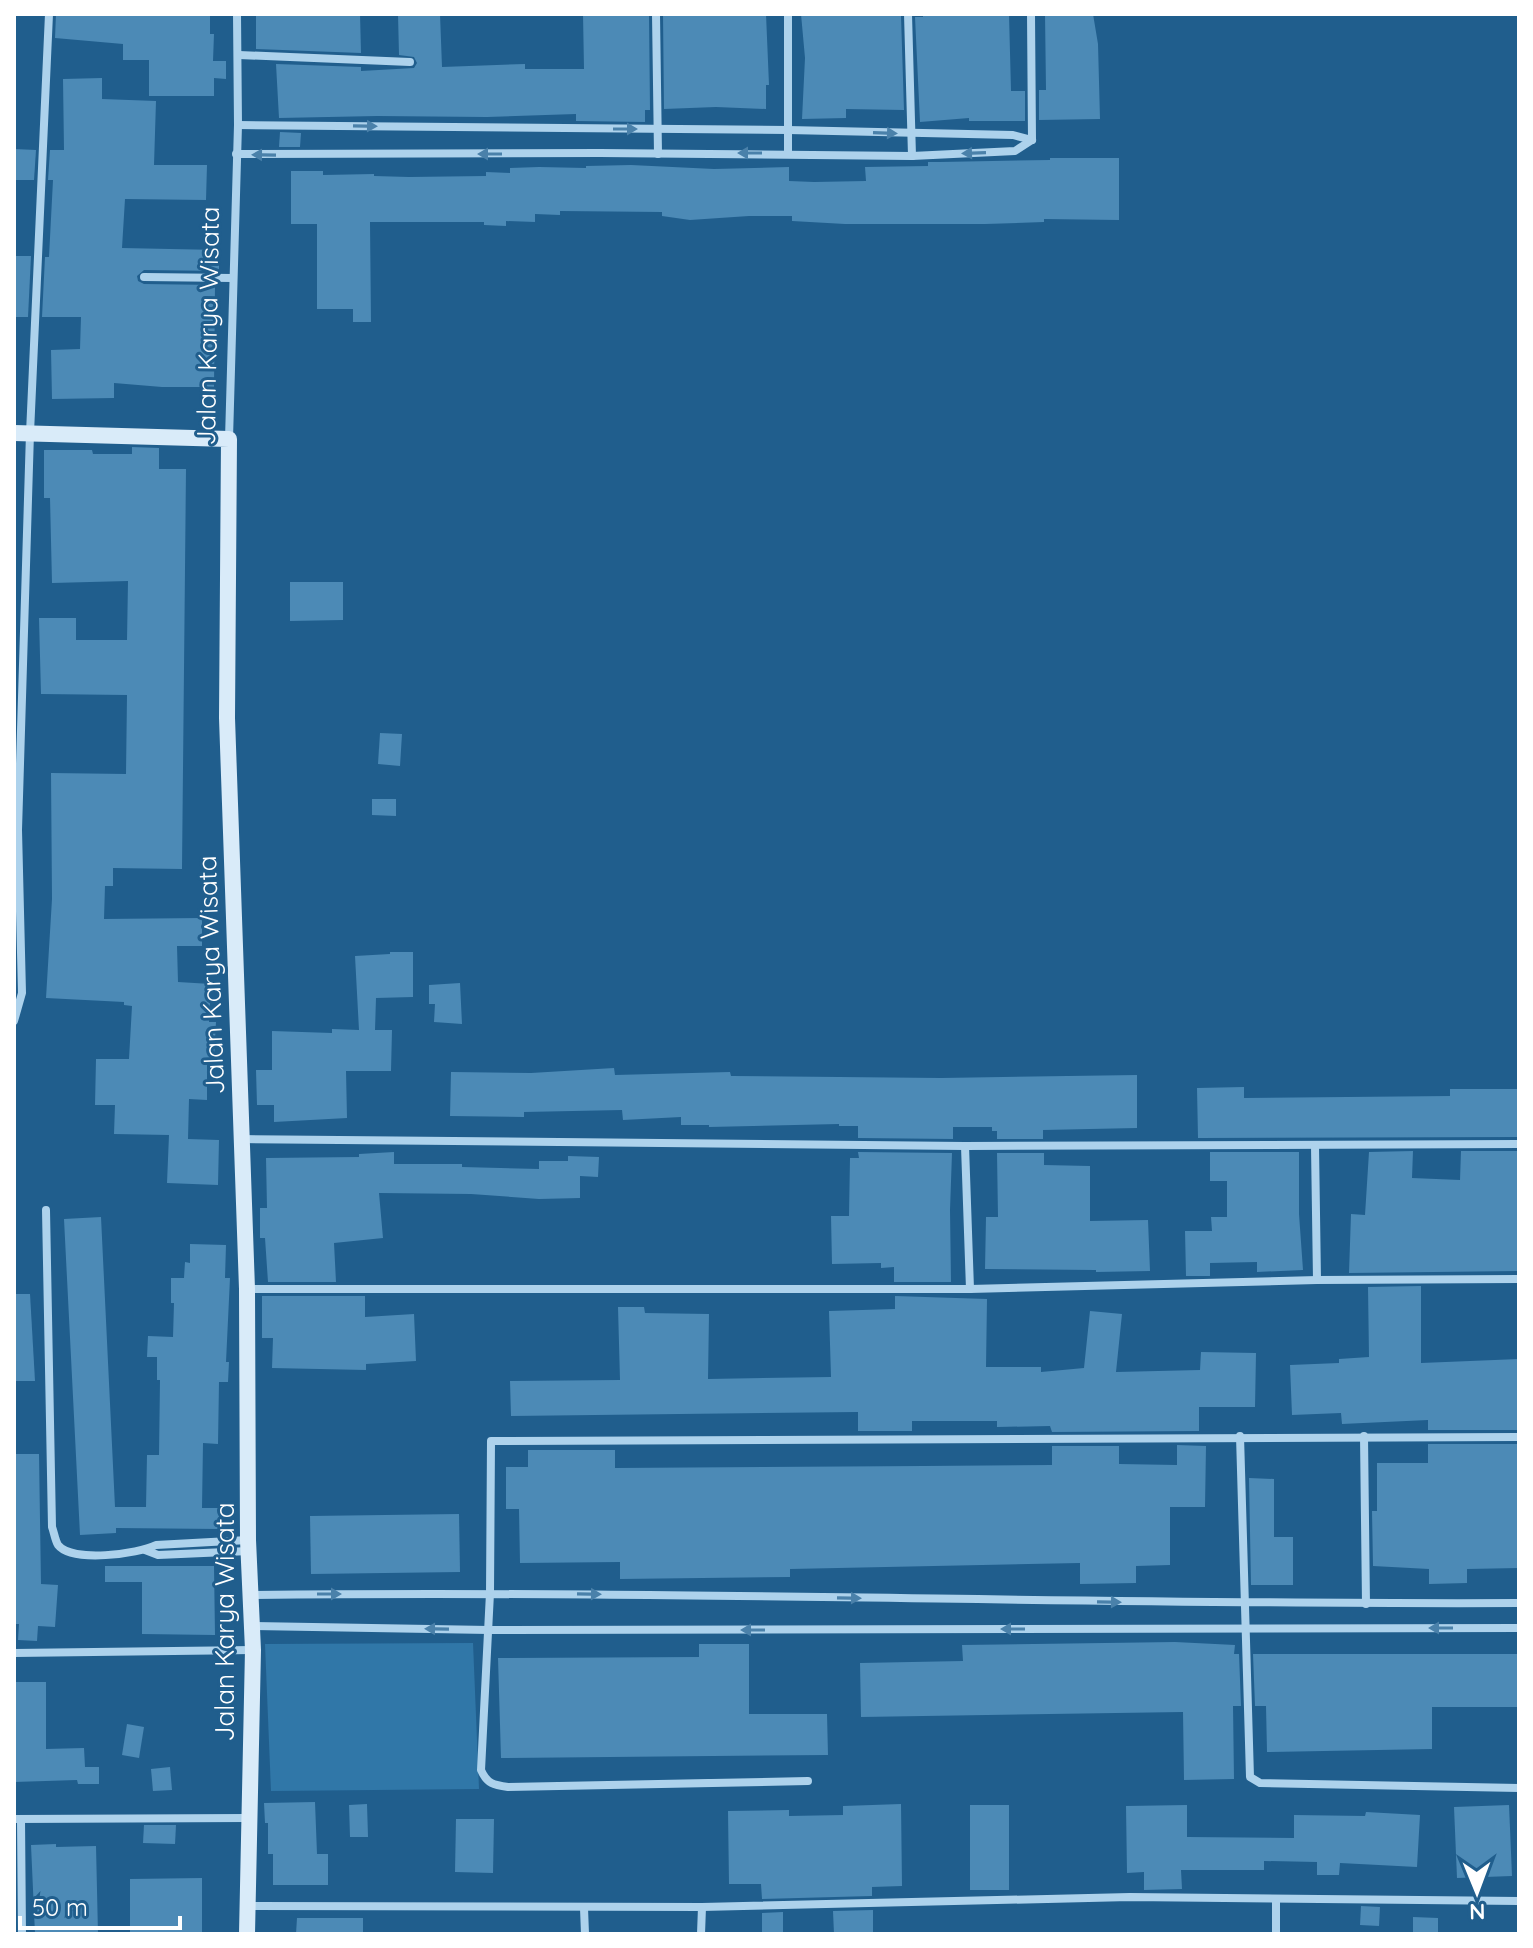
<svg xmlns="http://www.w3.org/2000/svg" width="1533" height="1948" font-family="Quicksand,sans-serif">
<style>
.green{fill:#3077a8}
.building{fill:#4c8ab6}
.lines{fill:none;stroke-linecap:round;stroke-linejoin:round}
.street{stroke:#add2ec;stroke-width:8}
.secondary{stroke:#d9ebf9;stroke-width:16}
.oneway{fill:#4a81aa}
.labels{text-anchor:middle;stroke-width:6;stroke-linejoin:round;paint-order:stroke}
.street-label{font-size:26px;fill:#fff;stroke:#205e8d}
</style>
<rect width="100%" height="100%" fill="#205e8d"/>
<path class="green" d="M473 1643 479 1789 271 1791 265 1644Z"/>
<g class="building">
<path d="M56 14H210V34H214L213 61H226V79L214 78V96H149V60H123V44L55 38Z"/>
<path d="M256 14H360L361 53 256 49Z"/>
<path d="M398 14H440L442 67 525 64V69H584L583 14H649L650 110H645V122L576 121V114L487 117 377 116 279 118 276 64 361 67V71L414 68 417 63 414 57 399 55Z"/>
<path d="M663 14H766L769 85H766V109L716 107 664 109Z"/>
<path d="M801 14 901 16 904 110 846 109V118L802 119 805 58Z"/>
<path d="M923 14H1009L1011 91H1025V121H969V118L920 122 915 17H923Z"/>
<path d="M1045 14H1093L1098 44 1100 119 1039 120V90H1046Z"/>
<path d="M102 78V99L156 101 154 165H207L206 200 125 199 122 248 219 250V271L144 270 137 276 138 281 144 284 215 285 214 387H162L114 383V398L52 399 51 350 80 349 81 317H42L45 257H49L53 180H48L50 150H64L63 79Z"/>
<path d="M280 132 301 133 300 147H279Z"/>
<path d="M14 149 36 150 34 180H14Z"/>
<path d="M1050 158H1119V220L1044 219V222L985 224H845L792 221V216H749L690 220 662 216V212L560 211V215L535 214V222L506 221V226L484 225V222H370L371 322H353V309H317V224H291V171H323V175L374 174V176L409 177 486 176V172L510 173V168L539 167 586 168V166L631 165 714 169 789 167V181L814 182 866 181 865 167 928 166V162H940L1050 160Z"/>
<path d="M14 256H31L28 317H14Z"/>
<path d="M132 447 159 448V469H186L182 869 113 868V886H105L104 919 202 918V946H177L178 982 211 984 209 1022H216L214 1058H207V1100L189 1099 188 1139 219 1140 218 1185 167 1183 169 1135 114 1134 115 1105H95L96 1059H129L132 1006 124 1005V1002L46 998 52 899 51 773 126 774 127 695 41 694 39 618H76V640H127L128 581 52 583 50 498H44V450H92L93 454H132Z"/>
<path d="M290 582H343V620L290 621Z"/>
<path d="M380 733 402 734 400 766 378 764Z"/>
<path d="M372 799H396V816L372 815Z"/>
<path d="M390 952H413V997L376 998 375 1030H392L391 1071H346L347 1118 274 1122V1105H257L256 1070H272V1031L332 1033V1029L359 1030 355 956 390 954Z"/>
<path d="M460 983 462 1024 434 1022 435 1004H429V985Z"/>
<path d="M614 1068 615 1075 730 1072 731 1076 941 1078 1137 1075V1128L1043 1130V1139H997V1131H992V1127H953V1139L858 1138V1126H839V1124L709 1127V1125H681V1117L623 1120 622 1110 524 1112V1117L450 1116 451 1072 531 1073Z"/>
<path d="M1244 1087V1098L1450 1096V1089H1519V1137L1198 1138 1197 1088Z"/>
<path d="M1413 1151 1412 1178 1460 1180 1461 1151H1519V1271L1349 1273 1351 1214 1365 1215 1369 1152Z"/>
<path d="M394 1152V1164H462V1167L539 1169V1161H568V1156L599 1157 598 1177 580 1176V1198L539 1199 471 1194 379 1193 383 1238 334 1243 336 1282H268L265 1238H260V1208H267L266 1158 359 1157V1154Z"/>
<path d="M858 1152 952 1153 950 1210 951 1282H894V1267L881 1268V1263L832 1264 831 1216H849L850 1158H859Z"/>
<path d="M1210 1152H1299V1214L1303 1270 1257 1272V1262L1210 1263V1276H1186L1185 1231H1212L1211 1217H1227V1181H1210Z"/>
<path d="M997 1153H1044V1165L1090 1166V1221L1148 1220 1150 1271 1096 1272V1270L985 1269 986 1217H998Z"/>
<path d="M101 1217 115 1507H146L147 1455H159L160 1380H157V1357H147L148 1336 173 1337 174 1303H171V1278H184L185 1262 190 1263V1244L226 1245 225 1278H230L226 1362H229L228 1382H219L218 1444 203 1443 202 1508H219V1529L116 1528V1533L80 1535 64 1219Z"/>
<path d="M1421 1286V1363L1519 1359V1430H1428V1420L1342 1424 1341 1413 1292 1415 1290 1365 1339 1363V1359L1369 1357 1368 1287Z"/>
<path d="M14 1294H30L35 1381H14Z"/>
<path d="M262 1296H365V1317L414 1314 416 1361 366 1364V1370L272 1368 273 1338H262Z"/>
<path d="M895 1296 987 1299 986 1367H1041V1372L1084 1368 1090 1311 1122 1314 1116 1372 1200 1370 1201 1352 1256 1353 1255 1407H1199V1431L1052 1432 1050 1426 997 1427V1421H912V1431H858V1412L511 1416 510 1381 620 1380 618 1307H644L645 1313 709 1314 708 1379 831 1377 829 1311 895 1309Z"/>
<path d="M1428 1444H1519V1568L1467 1569V1583L1429 1584V1569L1373 1566 1372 1511H1377V1463H1428Z"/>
<path d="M1177 1445 1206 1446 1205 1507H1170V1565L1136 1566V1583L1080 1584V1563L790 1569V1577L620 1579V1562L520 1563 519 1509H506V1467H528V1450H615V1468L924 1466 1052 1465V1446H1119V1464L1177 1465Z"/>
<path d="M14 1454H39L41 1584 58 1585 55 1627 38 1626 37 1641 18 1640 19 1624H14Z"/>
<path d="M1249 1478 1274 1479V1537H1293V1585H1251Z"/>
<path d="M459 1514 460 1572 311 1574 310 1516Z"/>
<path d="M105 1566H214L215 1635 142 1634V1582H105Z"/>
<path d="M1175 1642 1235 1645 1234 1654H1239L1241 1706H1233L1234 1779 1184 1780 1183 1712 861 1717 860 1663 963 1661 962 1645Z"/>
<path d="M699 1644H749V1714H827L828 1755 501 1758 498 1658 699 1657Z"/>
<path d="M1253 1654H1519V1707H1432V1749L1267 1752 1266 1706H1255Z"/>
<path d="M14 1682H46V1749L84 1748 85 1767H99V1784H78L77 1780 14 1782Z"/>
<path d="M127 1724 144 1727 139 1758 122 1755Z"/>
<path d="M170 1767 172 1790 153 1791 151 1769Z"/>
<path d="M315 1802 317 1854H328V1885H273V1854H268V1823H265L264 1803Z"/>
<path d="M367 1804 368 1837H350L349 1805Z"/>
<path d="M901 1804 902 1886 872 1887V1896L762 1899 761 1884H729L728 1811 789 1810V1816L843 1815V1806Z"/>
<rect x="970" y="1805" width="39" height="85"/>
<path d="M1187 1805V1837L1294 1838V1815L1365 1816 1366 1812 1420 1815 1417 1867 1340 1863 1339 1875H1317V1862L1264 1861V1870H1181L1182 1889 1144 1890V1872L1127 1873 1126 1806Z"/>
<path d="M1509 1805 1512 1876 1457 1878 1454 1807Z"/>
<path d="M456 1819H494L493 1873 455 1872Z"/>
<path d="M144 1825H176L175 1844 143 1843Z"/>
<path d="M56 1844V1847L96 1846 98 1934H35L31 1845Z"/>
<path d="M202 1878V1934H130V1879Z"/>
<path d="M1361 1906 1380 1907 1379 1926 1360 1925Z"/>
<path d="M873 1910V1934H834L833 1911Z"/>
<path d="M783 1912V1934H762V1913Z"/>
<path d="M1413 1917 1438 1918V1934H1413Z"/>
<path d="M297 1918H363V1934H296Z"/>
</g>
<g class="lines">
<g class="street">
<path d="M656 14 658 154"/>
<path d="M908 14 912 156"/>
<path d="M1031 14 1032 140"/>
<path d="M239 55 410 62"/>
<path d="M238 125 788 130 1013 135 1032 140"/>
<path d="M788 153V14"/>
<path d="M236 154 600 153 912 156 1015 151 1032 140"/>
<path d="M144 277 232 278"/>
<path d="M229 439 238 125 237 14"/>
<path d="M14 1021 22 993 18 830 30 433 49 14"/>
<path d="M241 1139 965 1146 1519 1144"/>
<path d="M965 1146 970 1289"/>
<path d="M1315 1146 1317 1280"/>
<path d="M46 1210 52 1527C54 1532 55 1540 58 1545 72 1563 138 1554 156 1545L248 1540"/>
<path d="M247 1289H970L1317 1280 1519 1279"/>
<path d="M1240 1436 1250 1777 1260 1783 1519 1788"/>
<path d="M1364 1436 1366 1604"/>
<path d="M145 1550 158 1555 249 1551"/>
<path d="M251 1595C674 1590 1096 1605 1519 1603"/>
<path d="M252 1626 489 1630 1519 1628"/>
<path d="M14 1653 253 1650"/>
<path d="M808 1781 508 1787C494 1785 487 1784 481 1770L490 1593 491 1441 1519 1437"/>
<path d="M14 1819 248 1818"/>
<path d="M21 1819 22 1934"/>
<path d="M1276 1899V1934"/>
<path d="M247 1906 702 1907 1130 1897 1519 1901"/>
<path d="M584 1908 585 1934"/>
<path d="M701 1934 702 1907"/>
</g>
<path class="secondary" d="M14 433 229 439 227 718 247 1289 248 1540 253 1650 247 1934"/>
</g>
<defs><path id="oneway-solid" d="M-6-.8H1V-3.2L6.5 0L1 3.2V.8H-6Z" transform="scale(2)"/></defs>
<g class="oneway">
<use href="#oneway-solid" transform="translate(365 126) rotate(1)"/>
<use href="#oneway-solid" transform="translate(625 129)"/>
<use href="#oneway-solid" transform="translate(885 133) rotate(2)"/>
<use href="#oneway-solid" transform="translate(750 153) rotate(180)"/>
<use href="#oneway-solid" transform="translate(974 153) rotate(178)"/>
<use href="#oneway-solid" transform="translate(490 154) rotate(180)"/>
<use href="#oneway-solid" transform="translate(264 155) rotate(-179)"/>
<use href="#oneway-solid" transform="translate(329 1594)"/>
<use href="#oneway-solid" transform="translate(589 1594) rotate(1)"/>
<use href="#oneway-solid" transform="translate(849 1598) rotate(1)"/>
<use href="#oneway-solid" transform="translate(1109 1602) rotate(1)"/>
<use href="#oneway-solid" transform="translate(1441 1628) rotate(180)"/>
<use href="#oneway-solid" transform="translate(437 1629) rotate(-179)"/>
<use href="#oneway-solid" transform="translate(1013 1629) rotate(180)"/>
<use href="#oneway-solid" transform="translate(753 1630) rotate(180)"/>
</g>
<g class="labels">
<g class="street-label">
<text transform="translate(208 326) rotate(-89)" y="9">Jalan Karya Wisata</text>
<text transform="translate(211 975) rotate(-92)" y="9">Jalan Karya Wisata</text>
<text transform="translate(225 1622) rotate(-90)" y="9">Jalan Karya Wisata</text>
</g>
</g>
<rect width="1533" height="1948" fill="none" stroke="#ffffff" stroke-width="32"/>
<g transform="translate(1477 1892) rotate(179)" stroke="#205e8d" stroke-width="6" paint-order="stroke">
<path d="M0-6L14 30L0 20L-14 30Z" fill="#ffffff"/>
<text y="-12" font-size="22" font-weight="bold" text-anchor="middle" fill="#ffffff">N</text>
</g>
<path d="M20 1916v12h160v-12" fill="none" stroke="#ffffff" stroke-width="4"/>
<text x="32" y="1916" font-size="24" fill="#ffffff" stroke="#205e8d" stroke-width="6" paint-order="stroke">50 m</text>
</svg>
